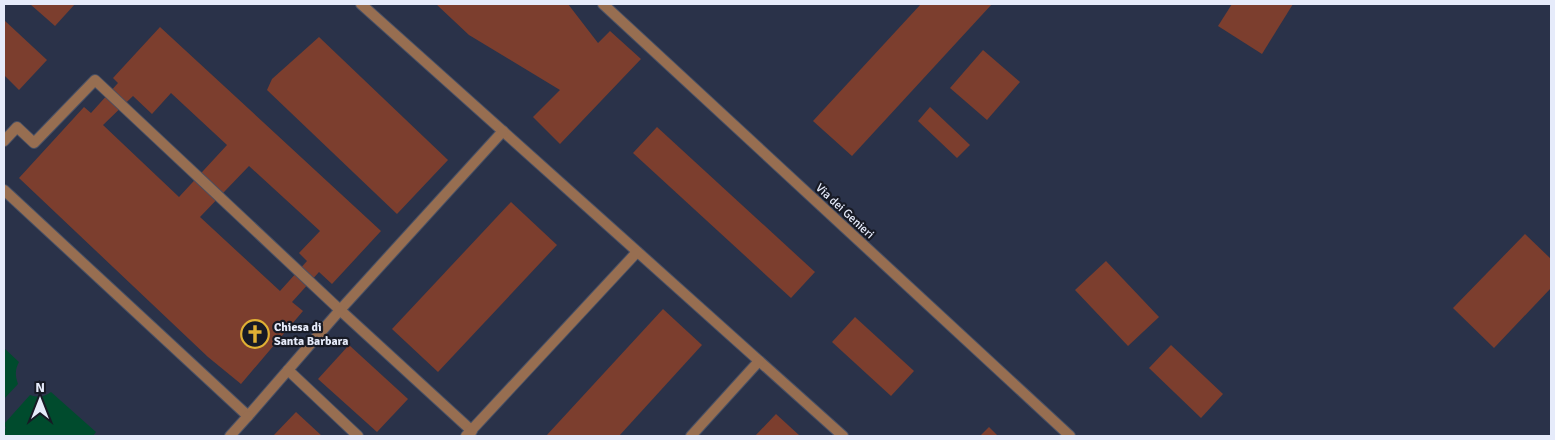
<svg xmlns="http://www.w3.org/2000/svg" width="1555" height="440" font-family="Signika,sans-serif">
<style>
.green{fill:#004b2d}
.building{fill:#7c3e2e;fill-rule:evenodd}
.lines{fill:none;stroke-linecap:round;stroke-linejoin:round}
.service-casing{stroke:#485065;stroke-width:12}
.pedestrian-casing{stroke:#485065;stroke-width:12}
.service{stroke:#976e51;stroke-width:10}
.pedestrian{stroke:#976e51;stroke-width:10}
.labels{text-anchor:middle;stroke-width:4.5;stroke-linejoin:round;paint-order:stroke}
.street-label{font-size:12px;fill:#e6ebfa;stroke:#171a25}
.poi-label{font-size:12px;font-weight:bold;fill:#e6ebfa;stroke:#171a25;text-anchor:start}
</style>
<rect width="100%" height="100%" fill="#2a3249"/>
<g class="green">
<path d="M4 348 19 362C15 370 15 375 18 384L4 399Z"/>
<path d="M51 392 96 432 93 436H4V430L6 428 4 424 30 395C39 398 44 397 51 392Z"/>
</g>
<g class="building">
<path d="M30 4H75L55 26Z"/>
<path d="M436 4H568L598 43 610 31 641 59 560 144 533 117 560 90 469 35Z"/>
<path d="M921 4H992L852 156 813 121Z"/>
<path d="M1232 4H1293L1262 54 1218 26Z"/>
<path d="M4 20 47 60 19 90 4 75Z"/>
<path d="M160 27 381 231 332 284 319 272 292 302 303 311 241 384 208 357 19 178 84 107 91 113 118 83 113 78ZM171 93 227 145 179 197 103 125 133 96 152 114ZM249 166 320 231 299 253 307 261 280 291 200 217Z"/>
<path d="M319 37 448 160 397 214 267 90 272 79Z"/>
<path d="M983 50 1020 82 987 120 950 88Z"/>
<path d="M930 107 970 145 957 158 918 121Z"/>
<path d="M657 127 815 272 791 298 633 153Z"/>
<path d="M511 202 557 245 438 372 392 329Z"/>
<path d="M1525 234 1551 259V288L1494 348 1453 308Z"/>
<path d="M1106 261 1159 317 1128 346 1075 290Z"/>
<path d="M663 309 702 345 619 436H546Z"/>
<path d="M855 317 914 371 891 396 832 342Z"/>
<path d="M349 345 408 399 377 432 318 379Z"/>
<path d="M1171 345 1223 394 1201 418 1149 368Z"/>
<path d="M296 412 322 436H273Z"/>
<path d="M776 414 800 436H755Z"/>
<path d="M989 427 998 436H980Z"/>
</g>
<g class="lines">
<defs>
<g id="service">
<path d="M361 4 843 436"/>
<path d="M603 4 1070 436"/>
<path d="M4 141 17 127 34 143 95 80 340 310 503 131"/>
<path d="M4 190 248 416 340 310 472 431"/>
<path d="M288 370 358 436"/>
<path d="M466 436 637 252"/>
<path d="M691 436 759 361"/>
</g>
<path id="pedestrian" d="M230 436 248 416"/>
</defs>
<use href="#service" class="service-casing"/>
<use href="#pedestrian" class="pedestrian-casing"/>
<use href="#service" class="service"/>
<use href="#pedestrian" class="pedestrian"/>
</g>
<defs>
<symbol id="church-ring" viewBox="-11 -11 22 22"><circle r="9.5" fill="#171a25" stroke="#e0b034" stroke-width="1.5"/><path d="M-1.2-6h2.4v3.5h3.3v2.4h-3.3V6h-2.4V-.1h-3.3v-2.4h3.3Z" fill="#e0b034"/></symbol>
</defs>
<g fill-rule="evenodd">
<use href="#church-ring" x="239" y="318" width="32" height="32"/>
</g>
<g class="labels">
<g class="street-label">
<text transform="translate(845 211) rotate(43)" y="4">Via dei Genieri</text>
</g>
<g class="poi-label">
<text x="274" y="331">Chiesa di<tspan x="274" dy="14">Santa Barbara</tspan></text>
</g>
</g>
<rect width="1555" height="440" fill="none" stroke="#e6ebfa" stroke-width="10"/>
<g transform="translate(40 400)" stroke="#171a25" stroke-width="4" paint-order="stroke">
<path d="M0-4L9 19L0 12L-9 19Z" fill="#e6ebfa"/>
<text y="-8" font-size="14" font-weight="bold" text-anchor="middle" fill="#e6ebfa">N</text>
</g>
</svg>
